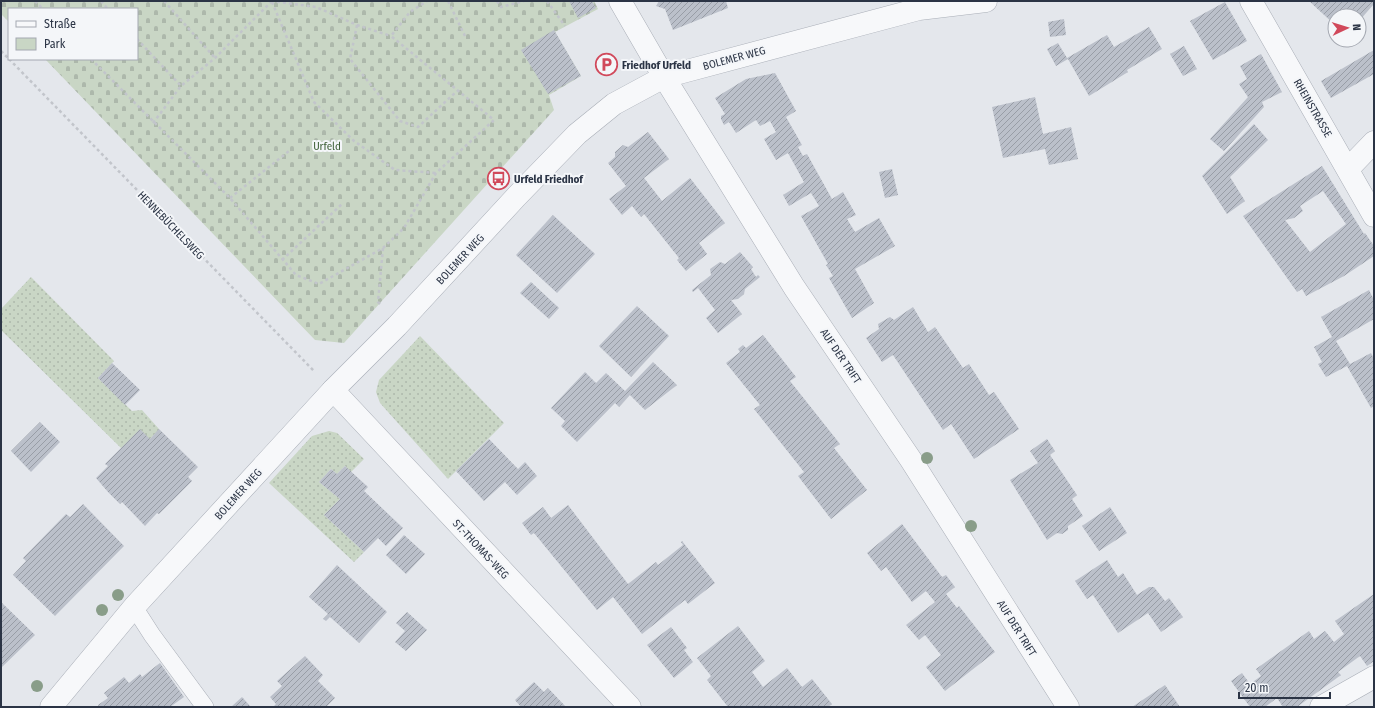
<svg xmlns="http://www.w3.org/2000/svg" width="1375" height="708" font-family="'Fira Sans Condensed',sans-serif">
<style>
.green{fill:url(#green-dots)}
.cemetery{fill:url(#cemetery-stones)}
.building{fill:url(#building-hatch);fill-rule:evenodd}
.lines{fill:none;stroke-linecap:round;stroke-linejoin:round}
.lane-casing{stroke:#a9aeb7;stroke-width:18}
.street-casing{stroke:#a9aeb7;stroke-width:23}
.path{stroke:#c2c5cb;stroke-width:2.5;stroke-dasharray:3 3;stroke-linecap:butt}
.lane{stroke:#f7f8fa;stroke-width:17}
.street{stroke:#f7f8fa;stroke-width:22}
.tree{fill:#899d89}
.labels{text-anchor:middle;stroke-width:4;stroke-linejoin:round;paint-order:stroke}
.street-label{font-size:11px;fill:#2b3445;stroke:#f4f6f9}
.poi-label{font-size:11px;font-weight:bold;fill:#2b3445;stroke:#f4f6f9;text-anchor:start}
.park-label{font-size:11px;fill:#3f6138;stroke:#f4f6f9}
</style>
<defs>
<pattern id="green-dots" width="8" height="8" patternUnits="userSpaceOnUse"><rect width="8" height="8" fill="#c9d6c5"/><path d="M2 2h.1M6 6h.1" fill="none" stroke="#adb8ab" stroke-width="1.8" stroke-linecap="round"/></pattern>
<pattern id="cemetery-stones" width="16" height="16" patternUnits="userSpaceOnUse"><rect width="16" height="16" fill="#c9d6c5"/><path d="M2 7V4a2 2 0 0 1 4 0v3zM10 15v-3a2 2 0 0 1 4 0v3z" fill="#adb8ab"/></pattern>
<pattern id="building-hatch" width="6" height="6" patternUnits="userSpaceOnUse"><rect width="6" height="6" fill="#bbc0ca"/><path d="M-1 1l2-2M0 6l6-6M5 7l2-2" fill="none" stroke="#989da6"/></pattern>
</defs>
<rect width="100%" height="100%" fill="#e4e7ec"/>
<g class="green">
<path d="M31 277 114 361 98 378 132 411 142 410 159 429 150 439 121 448 1 330V309Z"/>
<path d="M420 336 504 423 448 479 380 403 376 392 379 380Z"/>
<path d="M329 431 337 433 364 459 351 472 345 466 337 474 331 469 319 482 340 499 324 515 364 552 354 562 269 483 312 436Z"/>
</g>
<path class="cemetery" d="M1 1H594L598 9 555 32 581 76 549 95 554 110 344 343 315 340 45 59H137V9H9V22L1 14Z"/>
<g class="building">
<path d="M569 1H592L596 8 578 18Z"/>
<path d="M659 1H726L728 8 673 30 665 9 656 6Z"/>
<path d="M1309 1H1374V4L1359 21V16H1335V25Z"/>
<path d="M1225 2 1247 41 1213 60 1190 21Z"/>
<path d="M1064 19 1066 35 1050 37 1048 22Z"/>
<path d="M1149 27 1162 49 1127 70 1128 72 1089 96 1068 59 1056 66 1047 49 1058 43 1067 58 1107 35 1114 47Z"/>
<path d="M554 30 581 76 548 94 521 50Z"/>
<path d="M1184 46 1197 69 1183 76 1170 54Z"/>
<path d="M1374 50V74L1331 98 1321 81Z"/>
<path d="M1261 54 1282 92 1262 102 1264 107 1224 151 1210 139 1248 97 1239 84 1247 79 1240 66Z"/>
<path d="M775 73 796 111 786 117 802 145 798 147 803 156 807 154 832 199 843 192 856 215 847 219 855 232 879 218 895 246 855 269 874 303 852 318 829 278 833 276 826 265 828 264 801 216 819 206 811 193 789 206 783 195 804 182 788 153 776 160 764 139 776 132 770 121 760 126 756 120 736 133 729 122 724 125 721 119V116L725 114 715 98 746 79Z"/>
<path d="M1035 97 1043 134 1071 127 1078 159 1049 165 1045 149 1003 158 992 107Z"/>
<path d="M1254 124 1268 140 1230 177 1245 201 1227 214 1202 176Z"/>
<path d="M648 132 669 159 644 178 662 201 690 178 725 223 699 243 707 254 686 271 677 260 679 258 644 214 641 217 632 206 622 215 609 199 626 186 608 163 615 157V152L623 145 628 147Z"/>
<path d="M1322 166 1364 234 1365 233 1374 246V256L1344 276 1306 296 1302 289 1297 292 1243 216ZM1323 191 1346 224 1310 252 1285 220 1294 218 1303 211 1300 206Z"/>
<path d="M892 169 898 195 885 198 879 172Z"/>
<path d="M553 215 595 254 557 293 516 255Z"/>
<path d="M740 252 753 267 751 269 756 277 758 275 760 277 745 289 744 294 738 299 731 300 742 314 718 333 706 318 715 310 698 288 693 292 692 290 711 275 710 269 720 262 725 264Z"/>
<path d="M531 282 559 308 549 319 520 293Z"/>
<path d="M1369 290 1374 300V319L1336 341 1350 364 1371 353 1374 359V406L1371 408 1347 366 1326 377 1318 364 1322 362 1314 347 1332 337 1321 317Z"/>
<path d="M637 306 669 336 631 377 599 346Z"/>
<path d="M913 307 928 332 935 327 963 368 969 364 989 395 994 392 1019 429 974 459 951 424 943 430 893 355 882 362 866 338 879 329 878 324 890 317 894 320Z"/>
<path d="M763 335 796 377 790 381 840 444 834 448 867 490 831 519 798 476 804 472 754 409 760 405 726 363 740 352 738 349 743 345 746 348Z"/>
<path d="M653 362 677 385 645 410 630 395 619 407 615 403 577 442 561 426 565 421 551 408 585 372 596 383 606 373 625 391Z"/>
<path d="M112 363 140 390 125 405 98 378Z"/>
<path d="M40 422 60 442 31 472 11 451Z"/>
<path d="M140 429 150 439 159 429 198 467 188 477 192 481 159 514 157 513 145 526 122 502 120 504 108 492 96 478 108 466 105 464Z"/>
<path d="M489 439 518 469 525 462 537 476 517 495 505 482 484 501 456 471Z"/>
<path d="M1047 439 1055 451 1050 455 1077 495 1072 499 1083 516 1068 526V530L1062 534 1057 533 1047 540 1010 480 1038 463 1030 451Z"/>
<path d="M345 466 368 487 364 491 403 528 386 546 378 538 364 552 324 515 340 499 319 482 331 469 337 474Z"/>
<path d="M83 504 124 546 55 616 13 575 26 561 23 558 66 514 70 517Z"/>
<path d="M568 505 628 584 656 562 658 565 683 545 681 542 682 541 715 583 688 604 685 600 642 634 613 597 597 610 534 533 531 535 522 523 543 507 551 518Z"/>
<path d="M1110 507 1127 533 1099 551 1082 526Z"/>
<path d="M902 524 942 577 946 575 955 587 946 594 957 608 959 606 995 652 945 691 926 667 941 655 925 635 919 640 906 625 935 602 926 591 912 602 886 567 881 571 867 553Z"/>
<path d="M404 535 425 554 406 574 386 555Z"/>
<path d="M1107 560 1118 577 1123 573 1137 595 1149 587H1154L1165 601 1169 598 1183 617 1161 632 1148 613 1118 633 1093 595 1087 599 1075 581Z"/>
<path d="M337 565 387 612 359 643 330 617 326 621 323 619 328 614 309 597Z"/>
<path d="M1374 594V661L1367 666 1360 656 1338 672 1341 675 1297 707H1283L1277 698 1265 707H1250L1231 681 1242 673 1250 684 1261 676 1256 669 1309 631 1314 639 1325 631 1334 642 1344 634 1335 621Z"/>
<path d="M1 602 35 635 2 667 1 666Z"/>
<path d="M407 612 427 630 406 651 395 642 405 631 396 623Z"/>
<path d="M738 626 765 661 752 672 763 687 787 668 802 687 812 679 832 704 828 707H728L707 680 711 676 697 658Z"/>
<path d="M671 627 687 648 684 650 693 662 674 678 647 645Z"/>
<path d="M305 656 323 675 318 681 335 698 326 707H273L276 704 270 697 282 686 277 681Z"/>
<path d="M160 663 184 697 170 707H99L98 705 108 698 104 693 124 677 129 683 140 674 142 677Z"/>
<path d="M534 682 544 692 548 688 566 707H521L515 700Z"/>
<path d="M1165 685 1180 707H1132Z"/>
<path d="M242 697 251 707H231Z"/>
</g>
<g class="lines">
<defs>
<path id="lane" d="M134 607 152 635 205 707"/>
<g id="street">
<path d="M620 1 664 77 794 287 911 460 1068 707"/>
<path d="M1251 1 1374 216"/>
<path d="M1348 169 1374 142"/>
<path d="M333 390 630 707"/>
<path d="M51 707 134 607 333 390 397 326 516 197 577 134 614 104 664 77 919 9 986 1"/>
<path d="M1321 707 1374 677"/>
</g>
</defs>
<use href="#lane" class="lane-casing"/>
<use href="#street" class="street-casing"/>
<g class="path">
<path d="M35 1 43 9"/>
<path d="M101 1 108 9"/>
<path d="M164 1 215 58"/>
<path d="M271 1 316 7 357 25 391 36"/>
<path d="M448 1 465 36"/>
<path d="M497 1 501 7 524 1"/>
<path d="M547 1 565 26"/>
<path d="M272 2 314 102 354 141 395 170 436 173"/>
<path d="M357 25 350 59 400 121 418 127 457 91"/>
<path d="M137 39 181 86"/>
<path d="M1 51 9 59"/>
<path d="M9 59 314 371"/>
<path d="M91 59 230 198 296 275 319 284 383 248 404 228 436 173 494 120 391 36 410 12 427 1"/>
<path d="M153 123 181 86 215 58 272 1"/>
<path d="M230 198 289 151"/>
<path d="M282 260 342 204"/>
<path d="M380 304 378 302 383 248"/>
</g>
<use href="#lane" class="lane"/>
<use href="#street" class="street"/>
</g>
<g class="tree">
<circle cx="927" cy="458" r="6"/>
<circle cx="971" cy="526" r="6"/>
<circle cx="118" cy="595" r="6"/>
<circle cx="102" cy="610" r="6"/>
<circle cx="37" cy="686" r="6"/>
</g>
<defs>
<symbol id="parking-ring" viewBox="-11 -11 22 22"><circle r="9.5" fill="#f4f6f9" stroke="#d1495b" stroke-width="1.5"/><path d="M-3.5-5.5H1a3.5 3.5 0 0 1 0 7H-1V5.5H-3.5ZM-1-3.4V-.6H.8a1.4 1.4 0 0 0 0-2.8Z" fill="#d1495b"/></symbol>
<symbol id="bus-ring" viewBox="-11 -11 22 22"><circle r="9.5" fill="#f4f6f9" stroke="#d1495b" stroke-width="1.5"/><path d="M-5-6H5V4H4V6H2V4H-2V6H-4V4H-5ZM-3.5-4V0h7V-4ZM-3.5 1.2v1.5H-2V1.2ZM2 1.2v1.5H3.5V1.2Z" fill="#d1495b"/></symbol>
</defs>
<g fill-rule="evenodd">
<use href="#parking-ring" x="594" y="52" width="25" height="25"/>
<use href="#bus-ring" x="486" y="166" width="25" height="25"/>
</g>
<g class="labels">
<g class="street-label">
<text transform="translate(734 58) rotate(-15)" y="4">BOLEMER WEG</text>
<text transform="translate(1313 108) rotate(60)" y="4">RHEINSTRASSE</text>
<text transform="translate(171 225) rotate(46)" y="4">HENNEBÜCHELSWEG</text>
<text transform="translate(460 259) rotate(-47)" y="4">BOLEMER WEG</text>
<text transform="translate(841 356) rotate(56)" y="4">AUF DER TRIFT</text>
<text transform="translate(238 494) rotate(-48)" y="4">BOLEMER WEG</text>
<text transform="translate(481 549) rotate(47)" y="4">ST.-THOMAS-WEG</text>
<text transform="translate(1017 628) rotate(58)" y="4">AUF DER TRIFT</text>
</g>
<g class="poi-label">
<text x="622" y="69">Friedhof Urfeld</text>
<text x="514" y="183">Urfeld Friedhof</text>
</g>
<g class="park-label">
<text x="327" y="150">Urfeld</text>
</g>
</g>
<rect width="1375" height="708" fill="none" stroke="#2b3445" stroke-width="4"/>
<rect x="8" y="8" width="130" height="52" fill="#f4f6f9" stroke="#a4a8b1"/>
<rect x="16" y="21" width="20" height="6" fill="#f7f8fa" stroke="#a4a8b1"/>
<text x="44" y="28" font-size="12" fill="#2b3445">Straße</text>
<rect x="16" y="38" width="20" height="12" fill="#c9d6c5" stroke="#a4a8b1"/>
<text x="44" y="48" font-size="12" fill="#2b3445">Park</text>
<g transform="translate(1347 28) rotate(86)"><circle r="19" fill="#f4f6f9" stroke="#a4a8b1"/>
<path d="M0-3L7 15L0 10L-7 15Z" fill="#d1495b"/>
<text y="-6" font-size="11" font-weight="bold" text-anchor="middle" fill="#2b3445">N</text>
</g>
<path d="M1239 692v6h91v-6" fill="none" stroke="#2b3445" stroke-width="2"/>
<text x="1245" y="692" font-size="12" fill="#2b3445" stroke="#f4f6f9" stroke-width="3" paint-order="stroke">20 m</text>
</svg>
